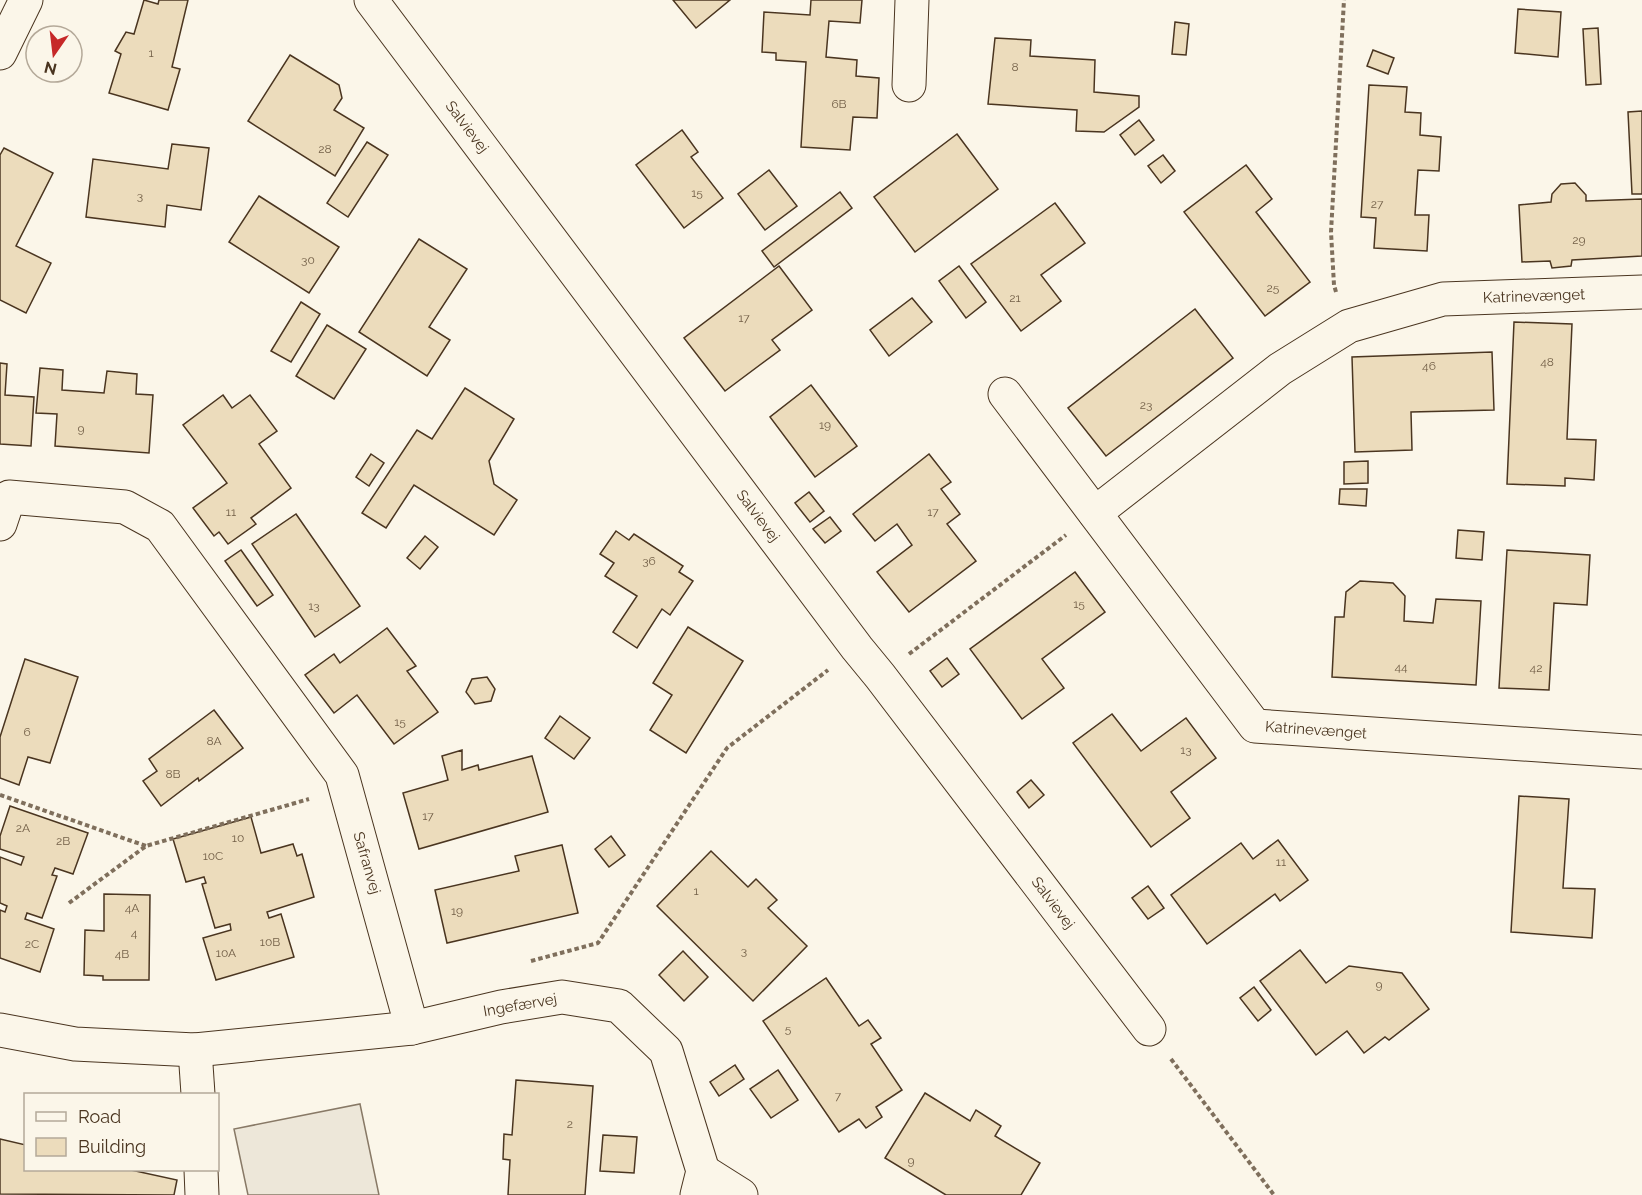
<svg xmlns="http://www.w3.org/2000/svg" width="1642" height="1195" font-family="Raleway,sans-serif">
<style>
.parking{fill:#ede7d9;stroke:#887966;stroke-width:1.5}
.building{fill:#ecdcbc;stroke:#4a3520;stroke-width:1.5}
.lines{fill:none;stroke-linecap:round;stroke-linejoin:round}
.street-casing{stroke:#4a3520;stroke-width:35}
.path{stroke:#7f6f5c;stroke-width:4;stroke-dasharray:4.5 3;stroke-linecap:butt}
.street{stroke:#fbf6e9;stroke-width:33}
.labels{text-anchor:middle;stroke-width:4.5;stroke-linejoin:round;paint-order:stroke}
.number-label{font-size:12px;fill:#725f47}
.street-label{font-size:15px;fill:#4a3520;stroke:#fbf6e9}
</style>
<rect width="100%" height="100%" fill="#fbf6e9"/>
<path class="parking" d="M360 1104 379 1195H248L234 1129Z"/>
<g class="building">
<path d="M144 0 158 4 159 0H188L172 67 180 69 168 110 109 93 121 54 115 51 126 32 134 34Z"/>
<path d="M673 0H730L696 28Z"/>
<path d="M811 0H862L860 23 829 21 826 57 857 60 856 76 879 78 877 118 853 117 850 150 801 147 806 62 776 60V53L762 52 764 12 810 15Z"/>
<path d="M1518 9 1561 12 1558 57 1515 53Z"/>
<path d="M1175 22 1189 24 1186 55 1172 54Z"/>
<path d="M1598 28 1601 84 1586 85 1583 29Z"/>
<path d="M995 38 1031 40 1030 56 1095 60 1094 92 1139 96V107L1104 132 1076 131 1077 110 988 104Z"/>
<path d="M1373 50 1394 58 1388 74 1367 66Z"/>
<path d="M290 55 339 85 342 98 334 110 364 128 335 176 248 121Z"/>
<path d="M1369 85 1407 87 1405 112 1421 113 1420 135 1441 137 1439 171 1418 170 1415 215H1429L1427 251 1374 248 1376 218 1361 217Z"/>
<path d="M1642 111V194H1632L1628 112Z"/>
<path d="M1139 120 1154 140 1135 155 1120 135Z"/>
<path d="M682 130 698 152 691 157 723 198 684 228 636 165Z"/>
<path d="M957 134 998 189 915 252 874 197Z"/>
<path d="M367 142 388 155 348 217 327 203Z"/>
<path d="M172 144 209 148 201 210 167 205 165 227 86 217 93 159 168 169Z"/>
<path d="M4 148 53 173 16 246 51 263 26 313 0 300V155Z"/>
<path d="M1163 155 1175 171 1161 183 1148 166Z"/>
<path d="M1246 165 1272 199 1256 212 1310 282 1265 316 1184 212Z"/>
<path d="M769 170 797 206 765 230 738 194Z"/>
<path d="M1575 183 1586 195V201L1642 199V256L1572 260 1571 266 1552 268 1550 261 1522 262 1519 205 1551 202 1552 194 1561 184Z"/>
<path d="M840 192 852 208 774 267 762 251Z"/>
<path d="M259 196 339 247 309 293 229 242Z"/>
<path d="M1055 203 1085 243 1041 275 1061 301 1021 331 971 264Z"/>
<path d="M419 239 467 269 429 327 450 340 427 376 359 332Z"/>
<path d="M779 266 812 310 772 340 780 350 725 391 684 338Z"/>
<path d="M959 266 986 302 966 318 939 281Z"/>
<path d="M912 298 932 322 889 356 870 330Z"/>
<path d="M301 302 320 314 291 362 271 351Z"/>
<path d="M1195 309 1233 358 1106 456 1068 408Z"/>
<path d="M1514 322 1572 324 1567 439 1596 440 1594 480 1565 478V486L1507 484Z"/>
<path d="M327 325 366 349 334 399 296 376Z"/>
<path d="M1492 352 1494 410 1411 412 1412 450 1355 452 1352 357Z"/>
<path d="M0 363 7 364 5 395 34 397 31 446 0 444Z"/>
<path d="M40 368 63 370 62 390 104 393 107 371 137 374 136 394 153 395 149 453 55 446 57 414 36 413Z"/>
<path d="M811 385 857 446 815 477 770 417Z"/>
<path d="M465 388 514 419 489 461 494 484 517 500 494 535 414 485 386 528 362 513 417 430 432 439Z"/>
<path d="M223 395 232 408 250 395 277 431 259 444 291 488 251 518 256 524 228 544 219 532 214 536 193 508 227 483 183 425Z"/>
<path d="M371 454 384 463 369 486 356 477Z"/>
<path d="M929 454 951 482 941 489 960 514 947 524 976 561 909 612 877 572 912 545 897 524 875 541 853 514Z"/>
<path d="M1368 461V483L1344 484V462Z"/>
<path d="M1340 489H1367L1366 506 1339 504Z"/>
<path d="M809 492 824 511 810 522 795 503Z"/>
<path d="M296 514 360 606 315 637 252 544Z"/>
<path d="M830 517 841 531 825 543 813 529Z"/>
<path d="M1458 530 1484 532 1482 560 1456 558Z"/>
<path d="M616 531 629 540 634 534 683 566 679 572 693 581 670 615 662 609 637 648 613 632 637 596 605 576 614 563 600 554Z"/>
<path d="M425 536 438 547 420 569 407 558Z"/>
<path d="M241 550 273 595 257 606 225 561Z"/>
<path d="M1507 550 1590 555 1587 605 1554 603 1549 690 1499 688Z"/>
<path d="M1075 572 1105 612 1042 659 1064 688 1022 719 970 649Z"/>
<path d="M1360 581 1393 583 1405 596 1404 621 1433 623 1436 599 1481 601 1476 685 1332 677 1335 617H1344L1346 592Z"/>
<path d="M688 627 743 661 686 753 650 730 672 695 653 683Z"/>
<path d="M387 628 416 666 407 671 438 712 394 744 357 695 334 713 305 675 334 654 340 663Z"/>
<path d="M947 658 959 674 942 687 930 671Z"/>
<path d="M25 659 78 677 50 763 28 757 19 785 0 778V737Z"/>
<path d="M487 677 495 689 491 701 475 704 466 692 472 679Z"/>
<path d="M214 710 243 748 199 781 198 778 161 806 143 781 157 771 149 759Z"/>
<path d="M1112 714 1141 751 1186 718 1216 758 1171 792 1190 818 1151 847 1073 743Z"/>
<path d="M560 716 590 738 574 759 545 738Z"/>
<path d="M462 750V770L478 765 479 770 532 756 548 812 419 849 403 793 448 780 442 756Z"/>
<path d="M1031 780 1044 795 1029 808 1017 792Z"/>
<path d="M1519 796 1569 799 1563 888 1595 889 1592 938 1511 932Z"/>
<path d="M10 806 88 833 73 874 55 868 52 875 57 876 42 918 27 913 25 919 54 929 40 972 0 958V910L5 912 7 906 0 903V857L21 865 24 857 0 849V836Z"/>
<path d="M251 817 261 853 293 844 297 856 302 854 314 897 267 912 269 918 281 914 294 957 216 980 203 938 231 930 230 924 215 928 202 884 206 883 204 877 186 882 173 839Z"/>
<path d="M611 836 625 855 609 867 595 849Z"/>
<path d="M1278 840 1308 880 1280 901 1275 894 1207 944 1171 895 1241 843 1253 859Z"/>
<path d="M562 845 578 913 447 943 435 890 519 871 515 856Z"/>
<path d="M711 851 748 887 756 879 777 900 768 908 807 946 753 1001 657 906Z"/>
<path d="M1148 886 1164 908 1148 919 1132 898Z"/>
<path d="M104 894 150 895 149 980H103V976L84 975 85 930 104 931Z"/>
<path d="M1300 950 1326 983 1349 966 1402 973 1429 1009 1389 1040 1385 1037 1364 1053 1347 1031 1316 1055 1260 981Z"/>
<path d="M683 951 708 977 684 1001 659 975Z"/>
<path d="M826 978 859 1026 868 1020 881 1038 871 1044 902 1090 876 1107 882 1117 866 1128 859 1119 839 1132 763 1021Z"/>
<path d="M1254 987 1271 1010 1258 1021 1240 998Z"/>
<path d="M735 1065 744 1079 719 1096 710 1082Z"/>
<path d="M778 1070 798 1100 771 1118 750 1089Z"/>
<path d="M516 1080 593 1086 585 1195H508L510 1160 503 1159 504 1134 512 1135Z"/>
<path d="M925 1093 970 1121 976 1110 1001 1126 995 1136 1040 1163 1021 1195H946L885 1158Z"/>
<path d="M603 1135 637 1137 634 1173 600 1171Z"/>
<path d="M0 1139 26 1145V1170H131L177 1180 174 1195 0 1194Z"/>
</g>
<g class="lines">
<defs>
<g id="street">
<path d="M371 0 857 648 880 676 1149 1029"/>
<path d="M0 53 26 0"/>
<path d="M909 85 912 0"/>
<path d="M1005 394 1255 726 1642 752"/>
<path d="M1095 513 1280 369 1349 326 1443 299 1642 292"/>
<path d="M0 524 9 497 125 507 160 526 342 775 412 1028"/>
<path d="M0 1030 75 1044 195 1050 412 1028 501 1007 562 997 619 1006 666 1051 703 1171 697 1195"/>
<path d="M195 1050 198 1094"/>
<path d="M201 1170 202 1195"/>
<path d="M703 1171 741 1195"/>
</g>
</defs>
<use href="#street" class="street-casing"/>
<g class="path">
<path d="M1336 292 1334 285 1331 232 1344 0"/>
<path d="M909 654 1066 535"/>
<path d="M0 795 146 846"/>
<path d="M69 903 146 846 309 799"/>
<path d="M531 961 598 943 727 748 828 670"/>
<path d="M1171 1059 1274 1195"/>
</g>
<use href="#street" class="street"/>
</g>
<g class="labels">
<g class="number-label">
<text x="151" y="57">1</text>
<text x="1015" y="71">8</text>
<text x="839" y="108">6B</text>
<text x="325" y="153">28</text>
<text x="697" y="197">15</text>
<text x="140" y="200">3</text>
<text x="1377" y="208">27</text>
<text x="1579" y="244">29</text>
<text x="308" y="264">30</text>
<text x="1273" y="292">25</text>
<text x="1015" y="302">21</text>
<text x="744" y="322">17</text>
<text x="1547" y="366">48</text>
<text x="1429" y="370">46</text>
<text x="1146" y="409">23</text>
<text x="825" y="429">19</text>
<text x="81" y="433">9</text>
<text x="231" y="516">11</text>
<text x="933" y="516">17</text>
<text x="649" y="565">36</text>
<text x="1079" y="608">15</text>
<text x="314" y="610">13</text>
<text x="1401" y="671">44</text>
<text x="1536" y="672">42</text>
<text x="400" y="726">15</text>
<text x="27" y="736">6</text>
<text x="214" y="745">8A</text>
<text x="1186" y="754">13</text>
<text x="173" y="778">8B</text>
<text x="428" y="820">17</text>
<text x="23" y="832">2A</text>
<text x="238" y="842">10</text>
<text x="63" y="845">2B</text>
<text x="213" y="860">10C</text>
<text x="1281" y="866">11</text>
<text x="696" y="895">1</text>
<text x="132" y="912">4A</text>
<text x="457" y="915">19</text>
<text x="134" y="937">4</text>
<text x="270" y="946">10B</text>
<text x="32" y="948">2C</text>
<text x="744" y="955">3</text>
<text x="226" y="957">10A</text>
<text x="122" y="958">4B</text>
<text x="1379" y="989">9</text>
<text x="788" y="1033">5</text>
<text x="838" y="1100">7</text>
<text x="570" y="1128">2</text>
<text x="911" y="1165">9</text>
</g>
<g class="street-label">
<text transform="translate(467 127) rotate(53)" y="5">Salvievej</text>
<text transform="translate(1534 296) rotate(-2)" y="5">Katrinevænget</text>
<text transform="translate(758 516) rotate(53)" y="5">Salvievej</text>
<text transform="translate(1316 730) rotate(4)" y="5">Katrinevænget</text>
<text transform="translate(367 863) rotate(74)" y="5">Safranvej</text>
<text transform="translate(1053 903) rotate(53)" y="5">Salvievej</text>
<text transform="translate(520 1005) rotate(-10)" y="5">Ingefærvej</text>
</g>
</g>
<rect x="24" y="1093" width="195" height="78" fill="#fbf6e9" stroke="#b4a999" stroke-width="1.5"/>
<rect x="36" y="1112" width="30" height="9" fill="#fbf6e9" stroke="#b4a999" stroke-width="1.5"/>
<text x="78" y="1123" font-size="18" fill="#4a3520">Road</text>
<rect x="36" y="1138" width="30" height="18" fill="#ecdcbc" stroke="#b4a999" stroke-width="1.5"/>
<text x="78" y="1153" font-size="18" fill="#4a3520">Building</text>
<g transform="translate(54 54) rotate(194)"><circle r="28" fill="#fbf6e9" stroke="#b4a999" stroke-width="1.5"/>
<path d="M0-4.5L10 22L0 15L-10 22Z" fill="#c62828"/>
<text y="-9" font-size="16" font-weight="bold" text-anchor="middle" fill="#4a3520">N</text>
</g>
</svg>
